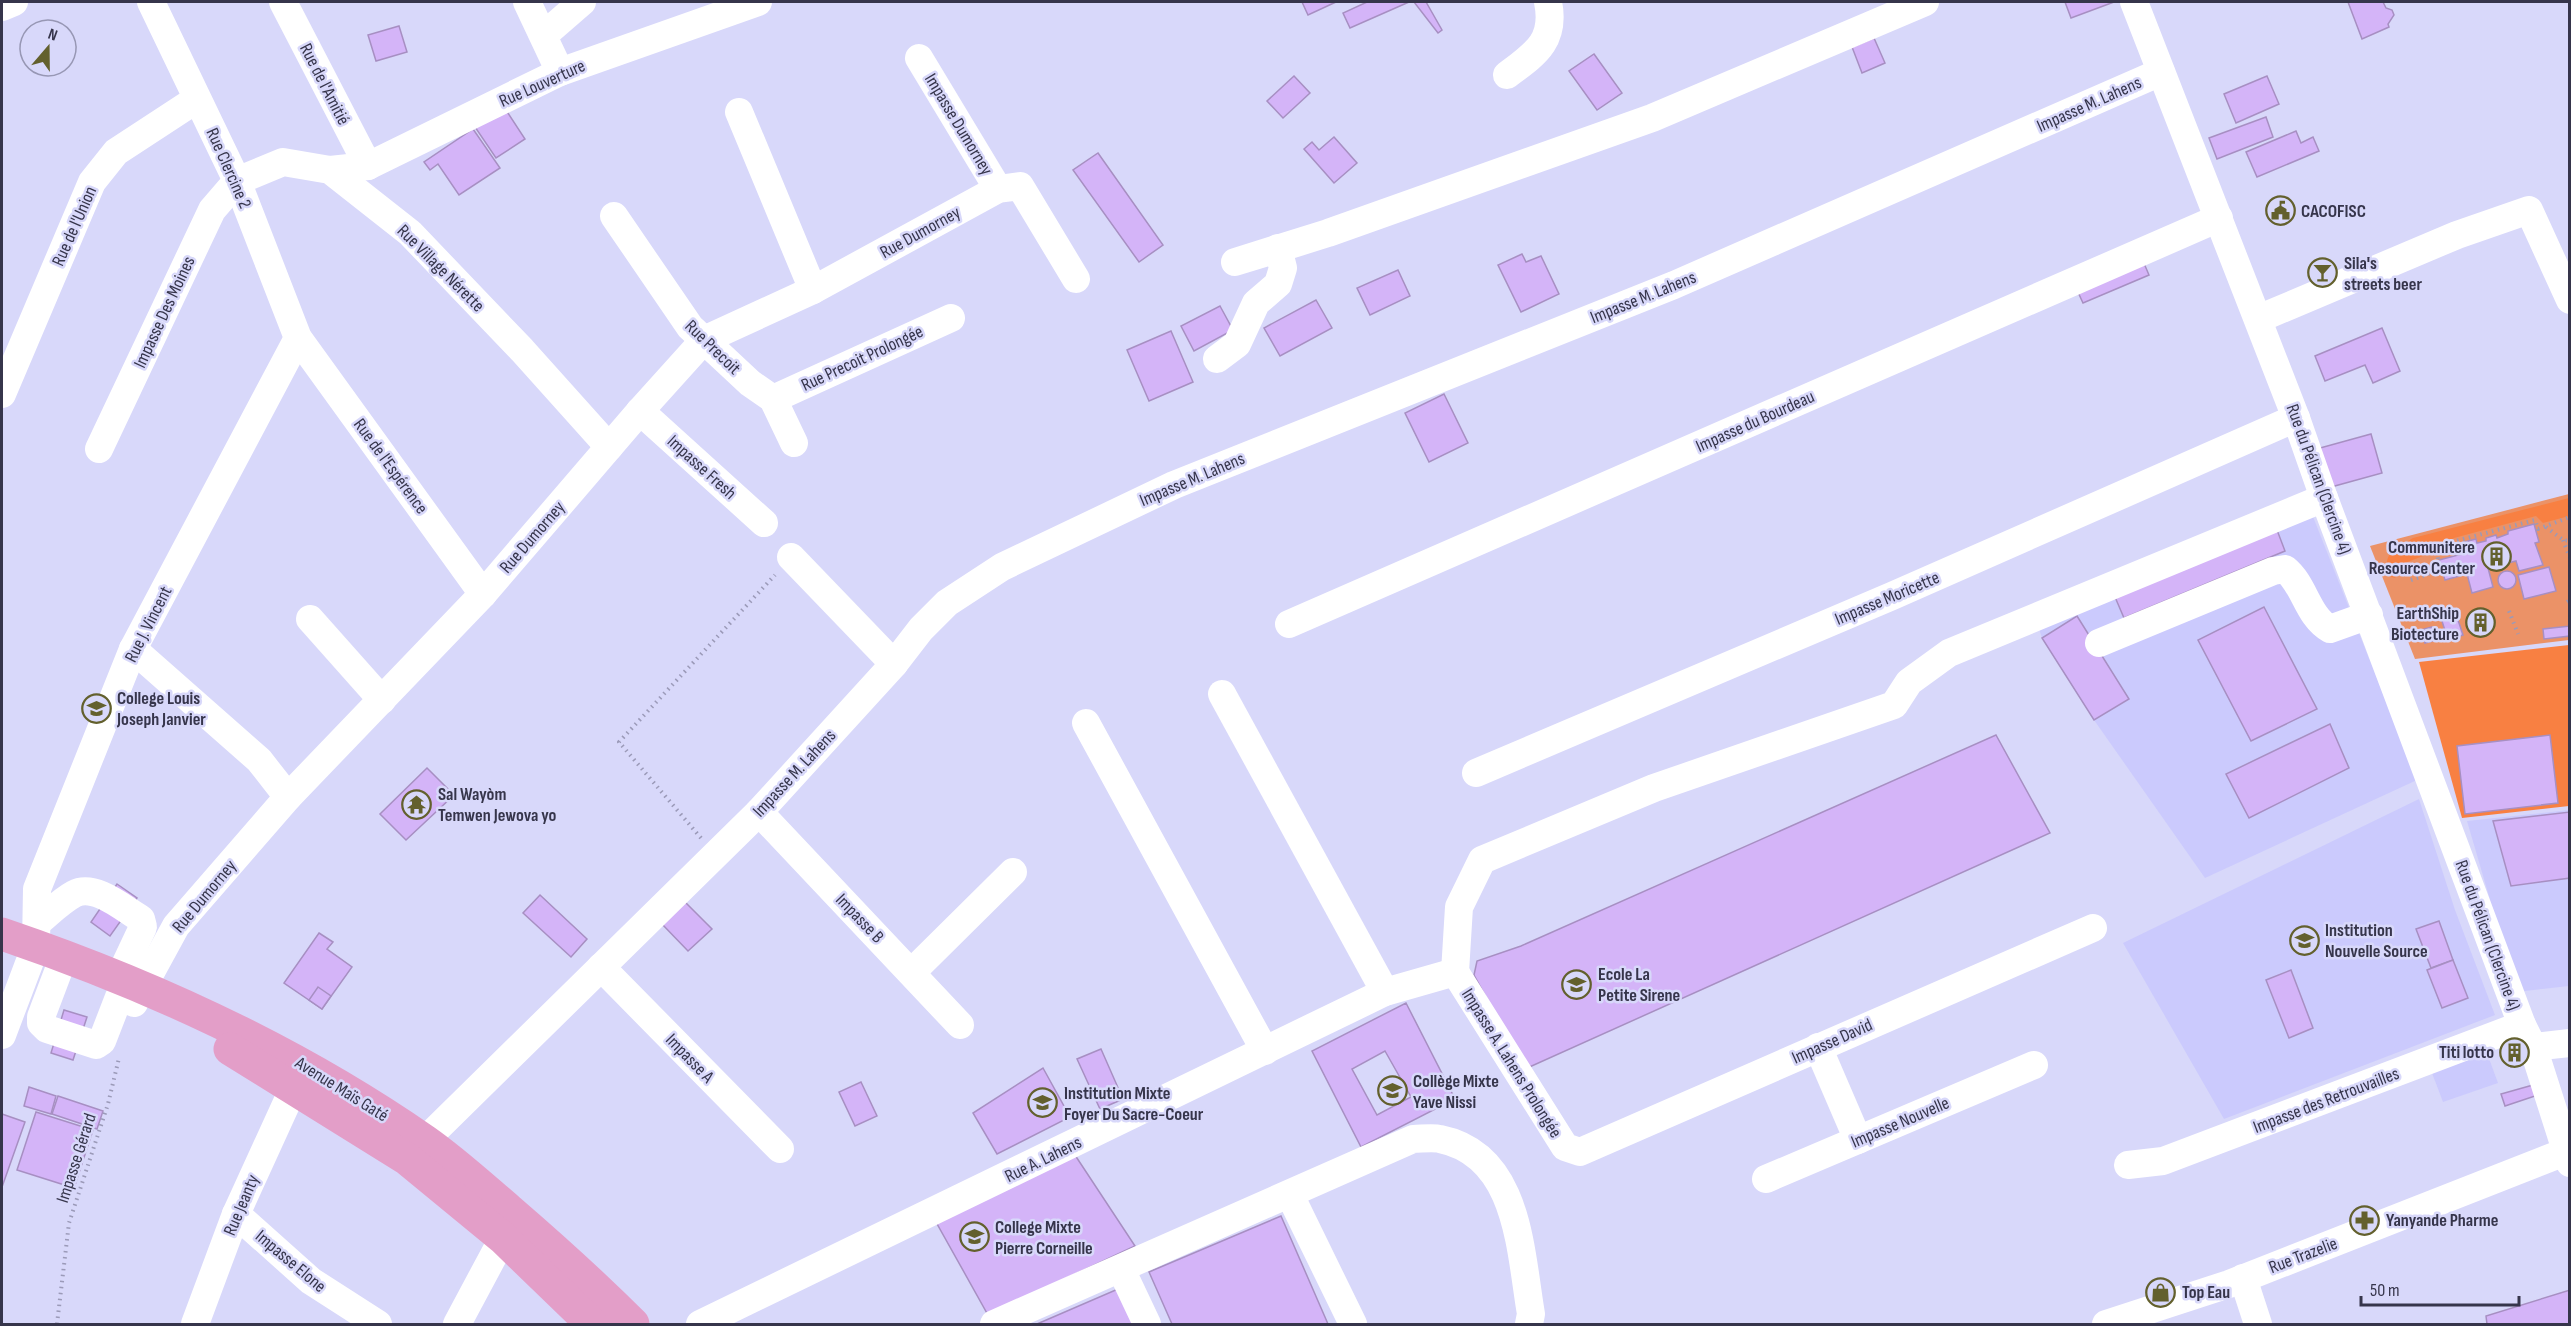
<svg xmlns="http://www.w3.org/2000/svg" width="2571" height="1326" font-family="'Sofia Sans Condensed',sans-serif">
<style>
.built{fill:#cbcafd}
.green{fill:#eb9267}
.forest{fill:#f88042}
.building{fill:#d4b4f8;stroke:#a78fc2;stroke-width:1.5;fill-rule:evenodd}
.lines{fill:none;stroke-linecap:round;stroke-linejoin:round}
.path{stroke:#9b9ab8;stroke-width:4;stroke-dasharray:1.5 4.5;stroke-linecap:butt}
.minor{stroke:#fff;stroke-width:28}
.major{stroke:#e39ec8;stroke-width:33}
.labels{text-anchor:middle;stroke-width:5;stroke-linejoin:round;paint-order:stroke}
.street-label{font-size:18px;fill:#36354b;stroke:#d8d8fa}
.poi-label{font-size:18px;font-weight:bold;fill:#36354b;stroke:#d8d8fa;text-anchor:start}
</style>
<rect width="100%" height="100%" fill="#d8d8fa"/>
<g class="built">
<path d="M2312 514 2417 780 2205 878 2094 720 2042 638 2038 626Z"/>
<path d="M2419 799 2455 910 2495 1015 2224 1119 2123 943Z"/>
<path d="M2569 810V986L2517 992 2467 821Z"/>
<path d="M2487 1053 2498 1083 2443 1102 2432 1073Z"/>
</g>
<path class="green" d="M2569 494V640L2415 659 2370 546Z"/>
<g class="forest">
<path d="M2569 498V516L2543 523 2536 516 2454 538 2428 554 2405 563 2395 578 2388 576C2383 551 2394 550 2413 538Z"/>
<path d="M2569 645V806L2462 818 2419 662Z"/>
</g>
<g class="building">
<path d="M1302 2H1336L1308 15Z"/>
<path d="M1367 2H1409L1350 28 1343 13Z"/>
<path d="M1414 2H1426L1442 30 1438 33Z"/>
<path d="M2065 2H2114L2071 18Z"/>
<path d="M2348 2H2383L2386 8 2392 10 2394 15 2388 24 2389 27 2362 39Z"/>
<path d="M399 26 407 52 376 61 368 35Z"/>
<path d="M1874 38 1885 63 1862 73 1852 47Z"/>
<path d="M1594 54 1622 93 1597 110 1569 71Z"/>
<path d="M1294 76 1310 93 1283 118 1267 101Z"/>
<path d="M2267 76 2279 104 2236 123 2224 94Z"/>
<path d="M504 107 525 139 496 158 475 127Z"/>
<path d="M2266 117 2273 137 2217 159 2209 138Z"/>
<path d="M473 129 500 168 459 195 438 164 430 170 424 162Z"/>
<path d="M2296 131 2301 143 2313 137 2319 151 2257 177 2246 152Z"/>
<path d="M1334 137 1357 163 1334 183 1304 149 1312 142 1319 150Z"/>
<path d="M1098 153 1163 245 1139 262 1073 170Z"/>
<path d="M1522 254 1526 262 1541 256 1559 294 1521 312 1498 265Z"/>
<path d="M2143 261 2149 275 2083 303 2077 290Z"/>
<path d="M1398 270 1410 296 1370 315 1357 288Z"/>
<path d="M1316 300 1332 328 1280 356 1264 328Z"/>
<path d="M1220 306 1233 330 1194 351 1181 326Z"/>
<path d="M2382 328 2400 371 2373 383 2365 365 2325 381 2315 356Z"/>
<path d="M1171 331 1193 382 1149 401 1127 350Z"/>
<path d="M1444 394 1468 443 1429 462 1405 413Z"/>
<path d="M2371 434 2382 473 2331 487 2320 448Z"/>
<path d="M2534 524 2539 542 2535 543 2543 565 2519 571 2516 561 2488 568 2493 587 2472 593 2467 574 2445 580 2439 560 2462 554 2460 543 2476 539 2477 543 2486 541V538L2496 535 2497 538 2508 534V531Z"/>
<path d="M2277 530 2285 551 2124 618 2115 597Z"/>
<path d="M2549 567 2556 591 2524 599 2518 575Z"/>
<circle cx="2507" cy="580" r="9"/>
<path d="M2264 607 2317 709 2251 741 2198 640Z"/>
<circle cx="2480" cy="623" r="11"/>
<path d="M2456 614 2463 635 2448 640 2441 618Z"/>
<path d="M2077 616 2129 699 2094 720 2042 638Z"/>
<path d="M2570 626V636L2544 639 2543 629Z"/>
<path d="M2432 627 2436 640 2425 643 2421 630Z"/>
<path d="M2330 724 2349 768 2249 818 2226 774Z"/>
<path d="M1996 735 2050 833 1525 1069 1474 975 1477 961 1521 946Z"/>
<path d="M2550 735 2558 803 2465 814 2457 746Z"/>
<path d="M427 768 454 795 406 840 380 814Z"/>
<path d="M2570 812V878L2511 886 2493 821Z"/>
<path d="M117 884 137 898 110 936 91 922Z"/>
<path d="M540 895 587 939 571 957 523 913Z"/>
<path d="M684 901 712 929 688 951 661 923Z"/>
<path d="M2439 921 2453 960 2431 968 2416 929Z"/>
<path d="M319 933 333 942 327 949 352 967 322 1009 284 983Z"/>
<path d="M2453 960 2468 998 2442 1008 2427 970Z"/>
<path d="M2291 970 2313 1028 2289 1038 2266 980Z"/>
<path d="M318 987 331 996 322 1009 309 1000Z"/>
<path d="M1406 1003 1455 1099 1361 1147 1312 1051ZM1385 1051 1411 1097 1377 1115 1352 1069Z"/>
<path d="M64 1010 87 1017 73 1060 51 1053Z"/>
<path d="M2520 1038 2529 1060 2511 1067 2502 1045Z"/>
<path d="M1101 1049 1123 1099 1100 1109 1077 1059Z"/>
<path d="M1043 1068 1070 1117 997 1154 973 1113Z"/>
<path d="M861 1082 877 1116 855 1126 839 1092Z"/>
<path d="M2533 1085 2535 1096 2505 1106 2501 1094Z"/>
<path d="M29 1087 56 1096 51 1114 24 1106Z"/>
<path d="M58 1096 103 1111 97 1129 52 1114Z"/>
<path d="M36 1112 93 1130 74 1188 17 1170Z"/>
<path d="M2 1114 25 1122 2 1187Z"/>
<path d="M1071 1149 1135 1246 988 1315 936 1222Z"/>
<path d="M1281 1216 1328 1324H1172L1149 1272Z"/>
<path d="M1118 1289 1134 1324H1037Z"/>
<path d="M2570 1290V1324H2487L2486 1316Z"/>
</g>
<g class="lines">
<g class="path">
<path d="M2546 527 2563 540 2570 541"/>
<path d="M2563 540 2570 558"/>
<path d="M2411 580 2440 570 2437 553 2458 548 2456 541 2535 520 2538 529 2570 517"/>
<path d="M2567 602 2570 600"/>
<path d="M2509 611 2518 634"/>
<path d="M701 838 619 742 775 575"/>
<path d="M57 1324 69 1223 108 1104 119 1058"/>
</g>
<g class="minor">
<path d="M151 2 237 181 298 338 483 594"/>
<path d="M283 2 368 166"/>
<path d="M527 2 560 72"/>
<path d="M2134 2 2296 418 2324 498 2522 1025 2533 1047 2570 1163"/>
<path d="M2 7 14 2"/>
<path d="M544 35 582 2"/>
<path d="M919 58 998 189"/>
<path d="M1507 75C1535 54 1556 41 1548 2"/>
<path d="M739 112 813 290"/>
<path d="M330 170 368 166 560 72 758 2"/>
<path d="M614 216 690 327 750 383 773 399 794 443"/>
<path d="M1235 262 1328 233 1652 118 1925 2"/>
<path d="M2258 319 2457 235 2529 210 2570 300"/>
<path d="M1217 359 1237 344 1256 303 1278 284 1283 268 1278 248"/>
<path d="M2 394 92 182 116 152 197 99"/>
<path d="M773 399 951 318"/>
<path d="M640 411 764 523"/>
<path d="M99 449 212 210 237 181 283 162 330 170 410 233 522 350 609 447"/>
<path d="M791 557 894 664"/>
<path d="M310 619 382 700"/>
<path d="M1289 624 2219 218"/>
<path d="M2099 643 2273 571 2285 569C2305 585 2307 616 2330 629L2369 615"/>
<path d="M133 649 259 760 288 797"/>
<path d="M1222 694 1385 992"/>
<path d="M1086 723 1265 1051"/>
<path d="M1476 773 1892 596 2296 418"/>
<path d="M759 812 960 1025"/>
<path d="M37 923C48 914 61 901 74 894 95 883 124 909 141 919L143 927 119 978"/>
<path d="M601 967 780 1149"/>
<path d="M58 972 41 1017V1023L47 1029 96 1045 102 1041 119 997"/>
<path d="M912 972 1013 872"/>
<path d="M1455 972 1459 907 1482 860 1654 788 1894 705 1909 682 1949 653 2324 498"/>
<path d="M1455 972 1565 1147 1580 1152 2093 928"/>
<path d="M134 1003 176 926 288 797 483 594 640 411 704 340 813 290 998 189 1020 186 1076 279"/>
<path d="M2 1035 36 945 37 889 133 649 298 338"/>
<path d="M1818 1047 1858 1140"/>
<path d="M2533 1047 2570 1043"/>
<path d="M410 1155 759 812 894 664 921 629 947 603 1002 567 1174 485 1674 285 2161 72"/>
<path d="M2128 1165 2163 1161 2522 1025"/>
<path d="M1766 1179 2034 1065"/>
<path d="M1290 1195 1353 1324"/>
<path d="M236 1214 311 1281 378 1324"/>
<path d="M1121 1269 1147 1324"/>
<path d="M2243 1278 2258 1324"/>
<path d="M195 1324 236 1214 294 1087"/>
<path d="M457 1324 503 1238"/>
<path d="M700 1324 1385 992 1455 972"/>
<path d="M994 1324 1413 1139C1421 1139 1432 1137 1440 1139 1519 1155 1520 1250 1531 1314L1529 1324"/>
<path d="M2106 1324 2229 1284 2565 1152"/>
</g>
<g class="major">
<path d="M2 934C152 985 294 1050 425 1141 455 1162 482 1187 509 1210 552 1247 593 1284 633 1324"/>
<path d="M230 1049 407 1159 503 1238 592 1324"/>
</g>
</g>
<defs>
<symbol id="civic-ring" viewBox="-11 -11 22 22"><circle r="9.5" fill="#d8d8fa" stroke="#63602d" stroke-width="1.5"/><path d="M-.6-6.5H3V-4.5H.6V-3L4-1V1h2V6H-6V1h2V-1L-.6-3ZM-1.2 2.5V6h2.4V2.5Z" fill="#63602d"/></symbol>
<symbol id="bar-ring" viewBox="-11 -11 22 22"><circle r="9.5" fill="#d8d8fa" stroke="#63602d" stroke-width="1.5"/><path d="M-6-5H6L.8 .8V4.5H3.5V6h-7V4.5H-.8V.8Z" fill="#63602d"/></symbol>
<symbol id="building-ring" viewBox="-11 -11 22 22"><circle r="9.5" fill="#d8d8fa" stroke="#63602d" stroke-width="1.5"/><path d="M-4-6H4V6H1V3H-1V6H-4ZM-2.5-4.3h1.7v1.8h-1.7ZM.8-4.3h1.7v1.8H.8ZM-2.5-1h1.7V.8h-1.7ZM.8-1h1.7V.8H.8Z" fill="#63602d"/></symbol>
<symbol id="school-ring" viewBox="-11 -11 22 22"><circle r="9.5" fill="#d8d8fa" stroke="#63602d" stroke-width="1.5"/><path d="M0-5L7-2L0 1L-7-2ZM-4 1L0 2.5L4 1V4Q0 6-4 4Z" fill="#63602d"/></symbol>
<symbol id="temple-ring" viewBox="-11 -11 22 22"><circle r="9.5" fill="#d8d8fa" stroke="#63602d" stroke-width="1.5"/><path d="M0-6L5-2H3V0L6.5 2.5H4V6H1.5V3h-3V6H-4V2.5H-6.5L-3 0V-2H-5Z" fill="#63602d"/></symbol>
<symbol id="pharmacy-ring" viewBox="-11 -11 22 22"><circle r="9.5" fill="#d8d8fa" stroke="#63602d" stroke-width="1.5"/><path d="M-2-6h4v4h4v4h-4v4h-4v-4h-4v-4h4Z" fill="#63602d"/></symbol>
<symbol id="shop-ring" viewBox="-11 -11 22 22"><circle r="9.5" fill="#d8d8fa" stroke="#63602d" stroke-width="1.5"/><path d="M-5-2.5h2.3a2.7 3.5 0 0 1 5.4 0H5L5.5 6h-11ZM-1.5-2.5h3a1.5 2.3 0 0 0-3 0Z" fill="#63602d"/></symbol>
</defs>
<g fill-rule="evenodd">
<use href="#civic-ring" x="2264" y="194" width="33" height="33"/>
<use href="#bar-ring" x="2306" y="256" width="33" height="33"/>
<use href="#building-ring" x="2480" y="540" width="33" height="33"/>
<use href="#building-ring" x="2464" y="606" width="33" height="33"/>
<use href="#school-ring" x="80" y="692" width="33" height="33"/>
<use href="#temple-ring" x="400" y="788" width="33" height="33"/>
<use href="#school-ring" x="2288" y="924" width="33" height="33"/>
<use href="#school-ring" x="1560" y="968" width="33" height="33"/>
<use href="#building-ring" x="2498" y="1036" width="33" height="33"/>
<use href="#school-ring" x="1376" y="1074" width="33" height="33"/>
<use href="#school-ring" x="1026" y="1086" width="33" height="33"/>
<use href="#pharmacy-ring" x="2348" y="1204" width="33" height="33"/>
<use href="#school-ring" x="958" y="1220" width="33" height="33"/>
<use href="#shop-ring" x="2144" y="1276" width="33" height="33"/>
</g>
<g class="labels">
<g class="street-label">
<text transform="translate(542 83) rotate(-24)" y="6">Rue Louverture</text>
<text transform="translate(325 84) rotate(63)" y="6">Rue de l'Amitié</text>
<text transform="translate(2089 104) rotate(-24)" y="6">Impasse M. Lahens</text>
<text transform="translate(959 124) rotate(59)" y="6">Impasse Dumorney</text>
<text transform="translate(229 168) rotate(66)" y="6">Rue Clercine 2</text>
<text transform="translate(74 226) rotate(-66)" y="6">Rue de l'Union</text>
<text transform="translate(920 232) rotate(-29)" y="6">Rue Dumorney</text>
<text transform="translate(441 268) rotate(45)" y="6">Rue Village Nérette</text>
<text transform="translate(1643 297) rotate(-22)" y="6">Impasse M. Lahens</text>
<text transform="translate(164 312) rotate(-65)" y="6">Impasse Des Moines</text>
<text transform="translate(713 347) rotate(44)" y="6">Rue Precoit</text>
<text transform="translate(862 358) rotate(-25)" y="6">Rue Precoit Prolongée</text>
<text transform="translate(1755 421) rotate(-24)" y="6">Impasse du Bourdeau</text>
<text transform="translate(391 466) rotate(54)" y="6">Rue de l'Espérence</text>
<text transform="translate(702 467) rotate(42)" y="6">Impasse Fresh</text>
<text transform="translate(1192 479) rotate(-23)" y="6">Impasse M. Lahens</text>
<text transform="translate(2319 479) rotate(70)" y="6">Rue du Pélican (Clercine 4)</text>
<text transform="translate(532 537) rotate(-49)" y="6">Rue Dumorney</text>
<text transform="translate(1887 598) rotate(-23)" y="6">Impasse Moricette</text>
<text transform="translate(148 624) rotate(-63)" y="6">Rue J. Vincent</text>
<text transform="translate(794 773) rotate(-47)" y="6">Impasse M. Lahens</text>
<text transform="translate(204 896) rotate(-50)" y="6">Rue Dumorney</text>
<text transform="translate(860 918) rotate(46)" y="6">Impasse B</text>
<text transform="translate(2488 935) rotate(70)" y="6">Rue du Pélican (Clercine 4)</text>
<text transform="translate(1832 1041) rotate(-24)" y="6">Impasse David</text>
<text transform="translate(690 1058) rotate(46)" y="6">Impasse A</text>
<text transform="translate(1512 1063) rotate(58)" y="6">Impasse A. Lahens Prolongée</text>
<text transform="translate(342 1089) rotate(32)" y="6">Avenue Maïs Gaté</text>
<text transform="translate(2326 1100) rotate(-21)" y="6">Impasse des Retrouvailles</text>
<text transform="translate(1900 1122) rotate(-23)" y="6">Impasse Nouvelle</text>
<text transform="translate(76 1158) rotate(-72)" y="6">Impasse Gérard</text>
<text transform="translate(1043 1159) rotate(-26)" y="6">Rue A. Lahens</text>
<text transform="translate(241 1205) rotate(-67)" y="6">Rue Jeanty</text>
<text transform="translate(2303 1255) rotate(-21)" y="6">Rue Trazelie</text>
<text transform="translate(291 1261) rotate(40)" y="6">Impasse Elone</text>
</g>
<g class="poi-label">
<text x="2301" y="217">CACOFISC</text>
<text x="2344" y="269">Sila's<tspan x="2344" dy="21">streets beer</tspan></text>
<text x="2475" y="553" text-anchor="end">Communitere<tspan x="2475" dy="21">Resource Center</tspan></text>
<text x="2459" y="619" text-anchor="end">EarthShip<tspan x="2459" dy="21">Biotecture</tspan></text>
<text x="117" y="704">College Louis<tspan x="117" dy="21">Joseph Janvier</tspan></text>
<text x="438" y="800">Sal Wayòm<tspan x="438" dy="21">Temwen Jewova yo</tspan></text>
<text x="2325" y="936">Institution<tspan x="2325" dy="21">Nouvelle Source</tspan></text>
<text x="1598" y="980">Ecole La<tspan x="1598" dy="21">Petite Sirene</tspan></text>
<text x="2494" y="1058" text-anchor="end">Titi lotto</text>
<text x="1413" y="1087">Collège Mixte<tspan x="1413" dy="21">Yave Nissi</tspan></text>
<text x="1064" y="1099">Institution Mixte<tspan x="1064" dy="21">Foyer Du Sacre-Coeur</tspan></text>
<text x="2386" y="1226">Yanyande Pharme</text>
<text x="995" y="1233">College Mixte<tspan x="995" dy="21">Pierre Corneille</tspan></text>
<text x="2182" y="1298">Top Eau</text>
</g>
</g>
<rect width="2571" height="1326" fill="none" stroke="#36354b" stroke-width="6"/>
<g transform="translate(48 48) rotate(20)"><circle r="28" fill="#d8d8fa" stroke="#9797b4" stroke-width="1.5"/>
<path d="M0-4.5L10 22L0 15L-10 22Z" fill="#63602d"/>
<text y="-9" font-size="16" font-weight="bold" text-anchor="middle" fill="#36354b">N</text>
</g>
<path d="M2361 1296v9h158v-9" fill="none" stroke="#36354b" stroke-width="3"/>
<text x="2370" y="1296" font-size="18" fill="#36354b" stroke="#d8d8fa" stroke-width="4.5" paint-order="stroke">50 m</text>
</svg>
